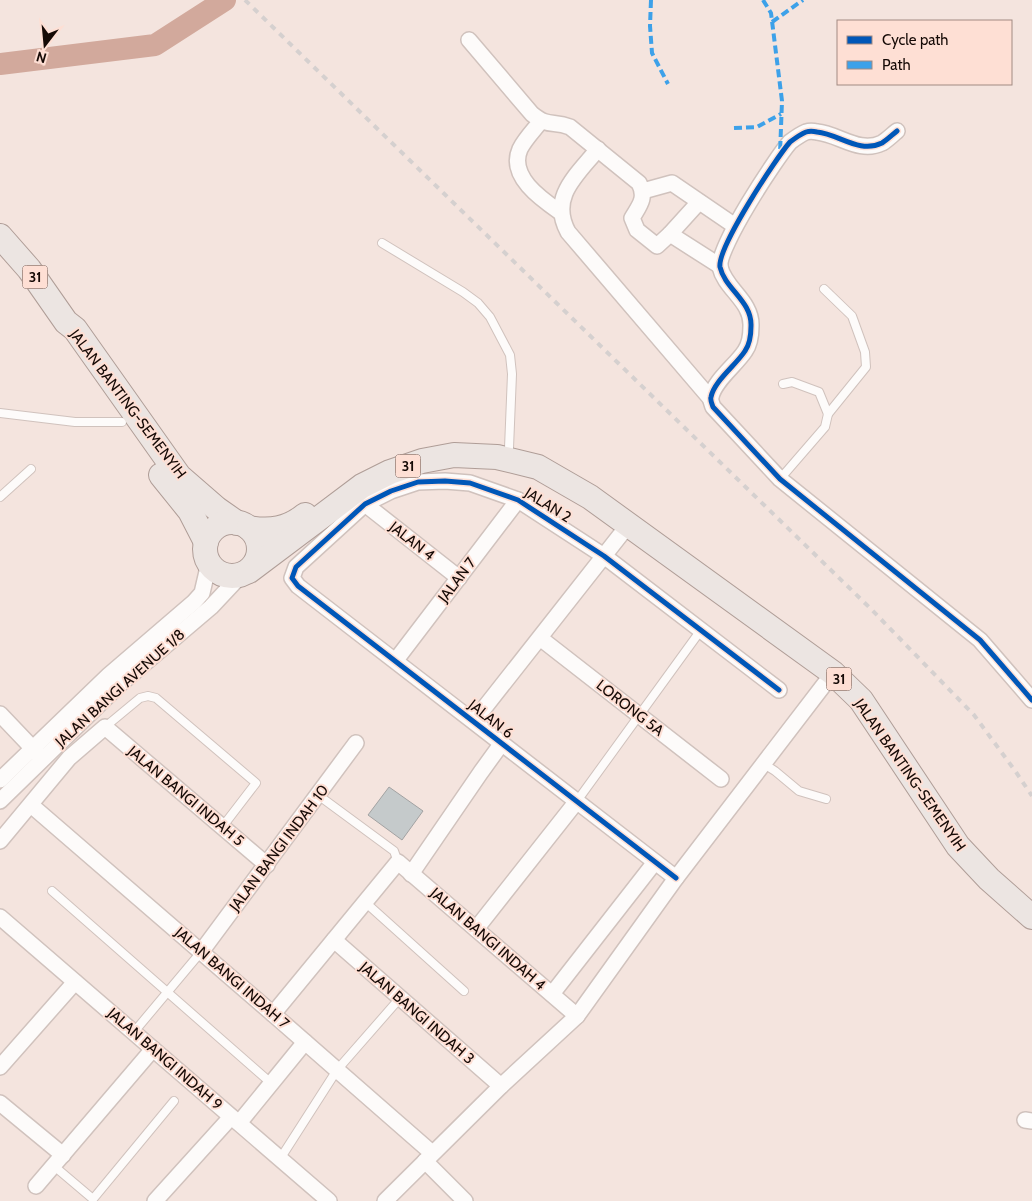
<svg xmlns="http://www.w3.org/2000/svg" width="1032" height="1201" font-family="Cabin,sans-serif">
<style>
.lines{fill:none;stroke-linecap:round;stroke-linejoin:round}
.river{stroke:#d2a99c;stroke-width:22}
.building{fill:#c5cacb;stroke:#a2a2a2}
.service-casing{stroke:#d0c2bd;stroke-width:10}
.minor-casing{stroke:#d0c2bd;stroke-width:18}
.primary-casing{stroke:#af9d97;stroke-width:26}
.service{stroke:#fdfbfa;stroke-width:8}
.minor{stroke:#fdfbfa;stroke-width:15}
.primary{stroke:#ece5e2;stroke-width:24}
.rail{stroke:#d5d0cf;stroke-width:4;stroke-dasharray:6 6;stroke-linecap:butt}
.quiet{stroke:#3da1e9;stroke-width:4;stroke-dasharray:8 4;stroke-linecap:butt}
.cycleway-casing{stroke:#fedfd4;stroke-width:8}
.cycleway{stroke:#0057b8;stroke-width:5}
.labels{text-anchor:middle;stroke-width:4;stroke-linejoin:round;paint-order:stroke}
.shield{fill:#fedfd4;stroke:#5c4a44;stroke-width:1}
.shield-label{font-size:14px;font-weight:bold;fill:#160a06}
.street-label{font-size:15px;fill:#160a06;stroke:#fedfd4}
</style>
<rect width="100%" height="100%" fill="#f4e4de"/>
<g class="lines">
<path class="river" d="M0 64 155 45 225 0"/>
</g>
<path class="building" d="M389 787 423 811 402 840 368 815Z"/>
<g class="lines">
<defs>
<g id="service">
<path d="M382 243 463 292 478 303 490 317 510 355 512 374 509 448"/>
<path d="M824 289 852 316 865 352 866 367 828 414"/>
<path d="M0 413 75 422H122"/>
<path d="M780 479 825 427 828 414 819 392 792 382 783 384"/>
<path d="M0 497 31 469"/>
<path d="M105 727 140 698 148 696 156 698 256 783 223 826"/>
<path d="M764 764 775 771 799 791 826 799"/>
<path d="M318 795 394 851 398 862"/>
<path d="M577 801 701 630"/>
<path d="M52 891 271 1083"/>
<path d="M365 902 464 991"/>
<path d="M134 1032 201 952"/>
<path d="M280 1159 337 1070 400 998"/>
<path d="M54 1166 93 1199 174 1101"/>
</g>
<g id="minor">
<path d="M469 40 532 114C549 128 553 120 570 127L639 183C647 198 639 206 632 218L637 230 657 246 670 234"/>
<path d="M541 121C534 130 525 139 520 149 508 176 541 199 560 212"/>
<path d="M897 131C892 135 887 140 882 143 859 154 839 134 817 132 813 131 809 131 806 132 801 134 794 139 790 142 776 158 717 248 720 267 725 289 752 301 751 326 751 335 750 344 745 351 736 365 714 381 711 397 710 400 712 404 713 407L780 479 980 640 1032 700"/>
<path d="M598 149C577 175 549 197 568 232L710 398"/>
<path d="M643 191 672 183 735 226"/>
<path d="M699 202 670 234 720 266"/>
<path d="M365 504 459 578"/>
<path d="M540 638 721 779"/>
<path d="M396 660 518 500"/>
<path d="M0 714 40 756"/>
<path d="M474 721 629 524"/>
<path d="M0 780 109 675 194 602 202 593 209 563"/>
<path d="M0 801 118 686 211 607 241 575"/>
<path d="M31 805 273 1014 432 1153"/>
<path d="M0 841 69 758 105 727 267 865"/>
<path d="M411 874 481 772 502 743"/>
<path d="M676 878 298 586 292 578 296 567 365 504 391 491 418 482 445 481 470 483 518 500 604 556 779 690"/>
<path d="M0 917 329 1201"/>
<path d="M476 929 577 801"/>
<path d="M334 940 501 1086"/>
<path d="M201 952 356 743"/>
<path d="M552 994 655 862"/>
<path d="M273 1014 398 862 577 1016"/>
<path d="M0 1067 75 982"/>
<path d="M0 1103 63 1155"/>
<path d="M1025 1120 1032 1121"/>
<path d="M239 1123 305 1042"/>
<path d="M425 1161 465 1201"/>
<path d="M36 1186 153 1049"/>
<path d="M155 1201 231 1117"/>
<path d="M385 1201 501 1086 577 1016 676 878 833 673"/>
</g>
<g id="primary">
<path d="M0 236 29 269 66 322 75 329 179 476 217 509 237 523"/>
<path d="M161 475 190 511 206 542"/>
<circle cx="232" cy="549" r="27"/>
<path d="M249 528C270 532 288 529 305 515"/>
<path d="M249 571 362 486 390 472 422 461 454 455 497 457 538 467 590 497 833 673 861 700 958 846 989 879 1032 917"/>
</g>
</defs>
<use href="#service" class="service-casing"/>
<use href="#minor" class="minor-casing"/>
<use href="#primary" class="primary-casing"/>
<use href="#service" class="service"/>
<use href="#minor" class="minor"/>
<use href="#primary" class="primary"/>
<path class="rail" d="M245 0 872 610 974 715 1016 772 1032 796"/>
<g class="quiet">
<path d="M651 0 650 26 652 53 668 84"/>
<path d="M763 0 771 13 782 101 780 154"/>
<path d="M772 22 803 0"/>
<path d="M734 128 757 127 781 114"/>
</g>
<defs>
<g id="cycleway">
<path d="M897 131C892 135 887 140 882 143 859 154 839 134 817 132 813 131 809 131 806 132 801 134 794 139 790 142 776 158 717 248 720 267 725 289 752 301 751 326 751 335 750 344 745 351 736 365 714 381 711 397 710 400 712 404 713 407L780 479 980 640 1032 700"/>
<path d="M676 878 298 586 292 578 296 567 365 504 391 491 418 482 445 481 470 483 518 500 604 556 779 690"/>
</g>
</defs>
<use href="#cycleway" class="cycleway-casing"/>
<use href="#cycleway" class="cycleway"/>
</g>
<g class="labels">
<g class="shield">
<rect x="22.5" y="265.5" width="25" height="23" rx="4"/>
<rect x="395.5" y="454.5" width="25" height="23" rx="4"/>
<rect x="826.5" y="667.5" width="25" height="23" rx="4"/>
</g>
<g class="shield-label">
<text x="35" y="282">31</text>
<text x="408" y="471">31</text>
<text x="839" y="684">31</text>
</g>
<g class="street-label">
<text transform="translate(128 404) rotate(53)" y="5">JALAN BANTING-SEMENYIH</text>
<text transform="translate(548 505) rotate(32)" y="5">JALAN 2</text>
<text transform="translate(412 541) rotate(38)" y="5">JALAN 4</text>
<text transform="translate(457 580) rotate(-53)" y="5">JALAN 7</text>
<text transform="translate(120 688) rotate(-42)" y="5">JALAN BANGI AVENUE 1/8</text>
<text transform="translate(630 708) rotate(38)" y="5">LORONG 5A</text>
<text transform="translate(491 719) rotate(38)" y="5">JALAN 6</text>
<text transform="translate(910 775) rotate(55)" y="5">JALAN BANTING-SEMENYIH</text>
<text transform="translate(186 796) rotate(40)" y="5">JALAN BANGI INDAH 5</text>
<text transform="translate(279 848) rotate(-53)" y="5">JALAN BANGI INDAH 10</text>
<text transform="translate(488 939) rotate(41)" y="5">JALAN BANGI INDAH 4</text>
<text transform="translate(232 978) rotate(41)" y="5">JALAN BANGI INDAH 7</text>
<text transform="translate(417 1013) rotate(41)" y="5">JALAN BANGI INDAH 3</text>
<text transform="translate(165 1059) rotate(41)" y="5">JALAN BANGI INDAH 9</text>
</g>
</g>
<rect x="837" y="20" width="175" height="65" fill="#fedfd4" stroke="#a18a82"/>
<rect x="847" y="36" width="25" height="8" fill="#0057b8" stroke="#a18a82"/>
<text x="882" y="45" font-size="15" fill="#160a06">Cycle path</text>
<rect x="847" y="61" width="25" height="8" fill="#3da1e9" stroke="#a18a82"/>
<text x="882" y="70" font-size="15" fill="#160a06">Path</text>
<g transform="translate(45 45) rotate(196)" stroke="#fedfd4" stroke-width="4" paint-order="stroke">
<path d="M0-4L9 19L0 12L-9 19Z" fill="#160a06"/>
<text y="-8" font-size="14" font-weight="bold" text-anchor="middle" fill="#160a06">N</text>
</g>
</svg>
